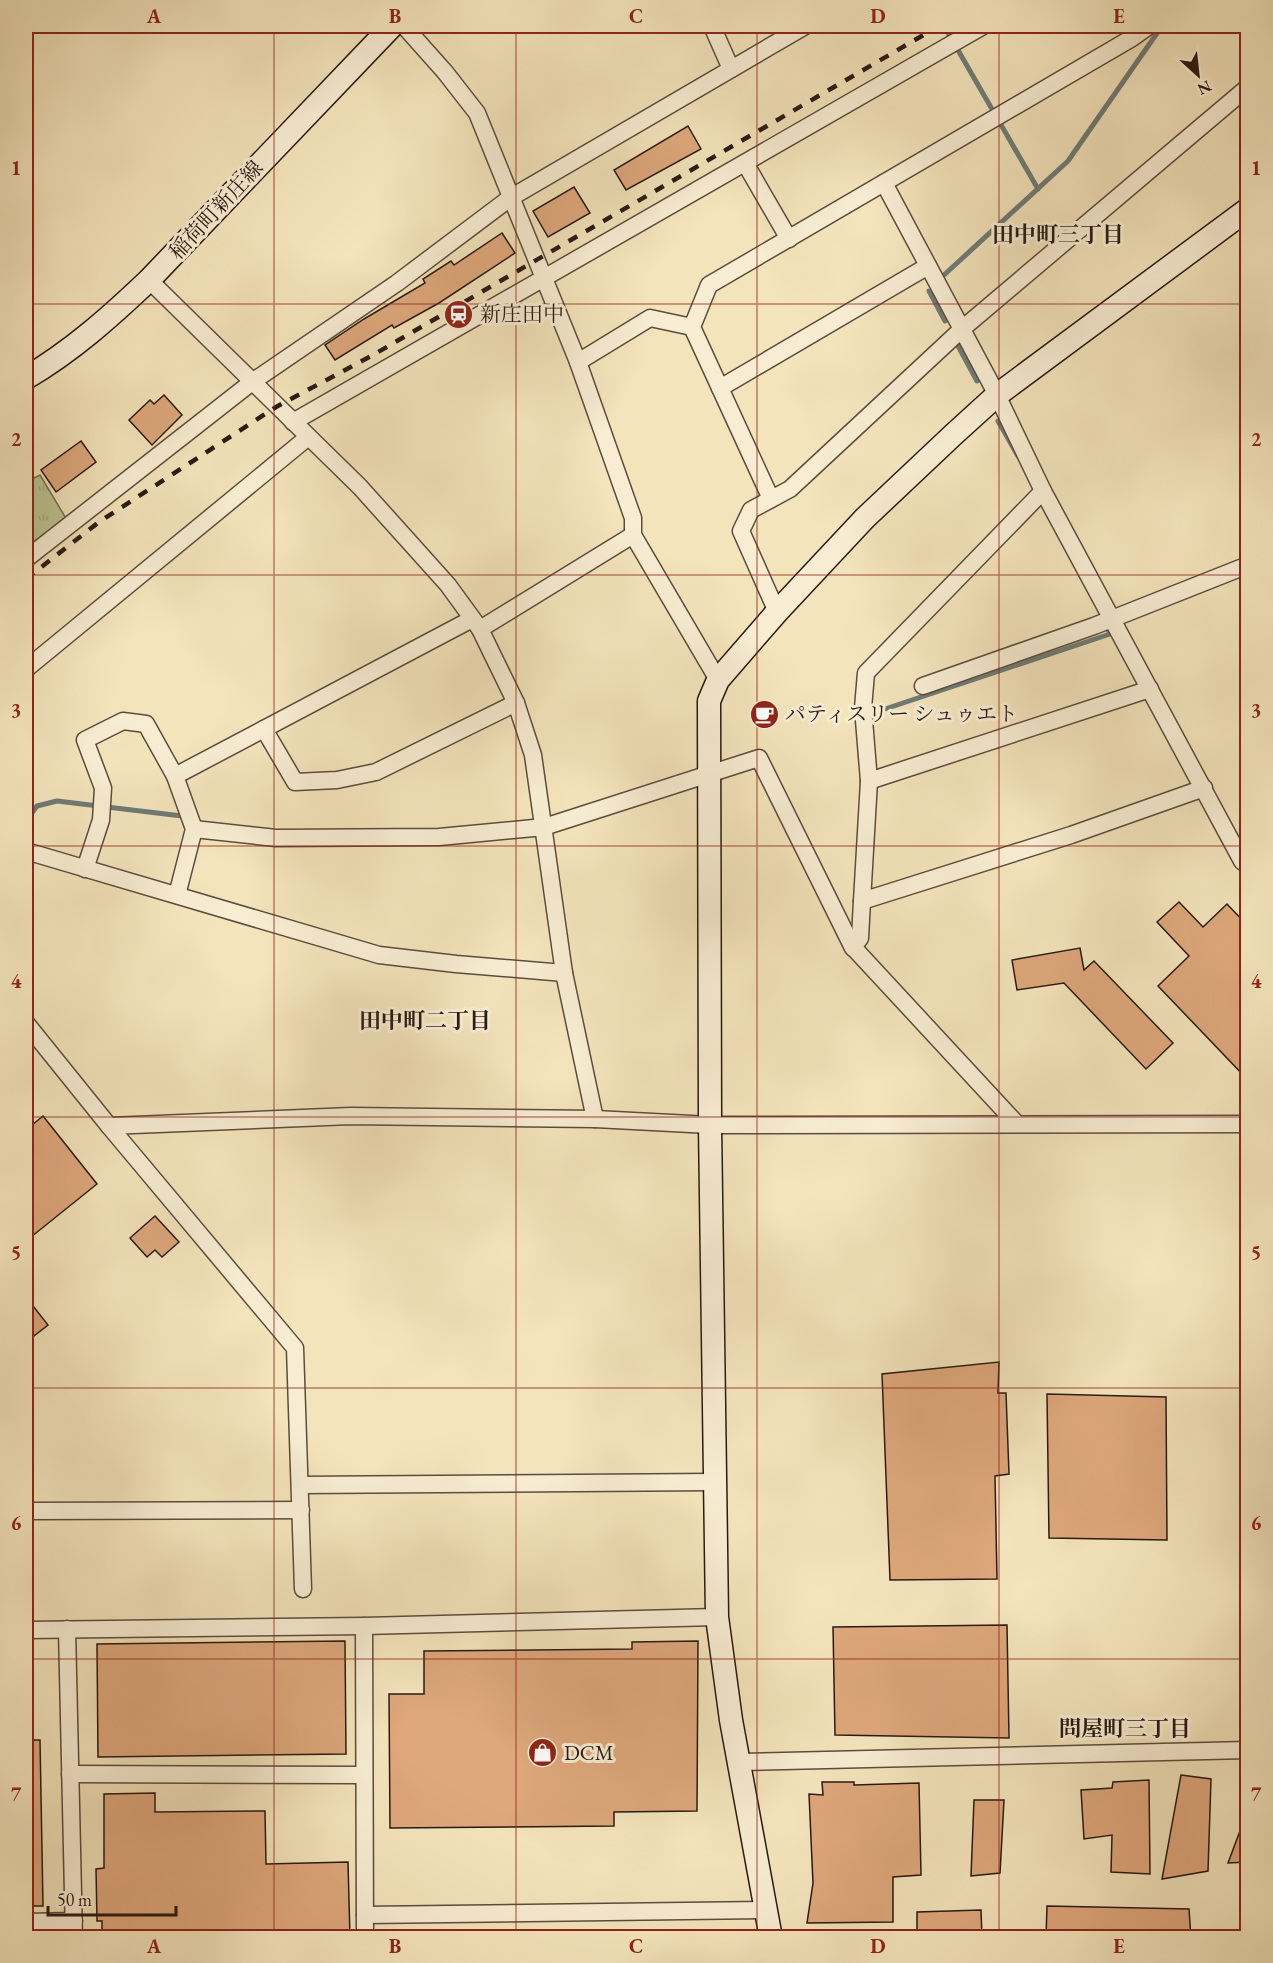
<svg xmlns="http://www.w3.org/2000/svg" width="1273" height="1963" font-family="'EB Garamond','Noto Serif JP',serif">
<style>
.grass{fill:url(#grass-tufts);stroke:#726e52;stroke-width:1.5}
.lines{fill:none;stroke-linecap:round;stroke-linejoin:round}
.stream{stroke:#6f7b77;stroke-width:5}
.building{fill:#dea77c;stroke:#291913;stroke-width:1.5}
.street-casing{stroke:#5c4c3d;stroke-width:19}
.secondary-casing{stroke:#291913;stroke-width:25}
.street{stroke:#f8edd3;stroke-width:16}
.secondary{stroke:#f8edd3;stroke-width:22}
.rail{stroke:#291913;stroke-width:4.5;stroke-dasharray:10 10;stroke-linecap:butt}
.grid{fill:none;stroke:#8f2418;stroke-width:1.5;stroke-opacity:0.55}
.labels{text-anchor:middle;stroke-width:6;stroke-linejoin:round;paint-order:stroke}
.street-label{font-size:21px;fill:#291913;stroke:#f8edd3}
.poi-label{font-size:21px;fill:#291913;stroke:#f8edd3;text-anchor:start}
.neighbourhood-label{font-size:22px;font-weight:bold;fill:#291913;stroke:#f8edd3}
.neatline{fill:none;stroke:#8f2418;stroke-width:2}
.grid-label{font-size:20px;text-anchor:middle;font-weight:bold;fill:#8f2418}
</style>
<defs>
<pattern id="grass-tufts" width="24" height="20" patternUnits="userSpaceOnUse" patternTransform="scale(1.5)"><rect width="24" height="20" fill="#bbc491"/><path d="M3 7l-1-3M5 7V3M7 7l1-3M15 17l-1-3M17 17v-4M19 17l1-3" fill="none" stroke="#a1a87c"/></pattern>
</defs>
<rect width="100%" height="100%" fill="#f4e4bc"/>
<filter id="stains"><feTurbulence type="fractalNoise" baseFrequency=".00333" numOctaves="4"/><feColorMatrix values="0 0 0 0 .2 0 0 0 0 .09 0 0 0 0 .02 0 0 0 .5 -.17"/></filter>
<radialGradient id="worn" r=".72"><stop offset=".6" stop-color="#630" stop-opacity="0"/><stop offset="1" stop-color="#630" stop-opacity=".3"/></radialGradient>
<path class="grass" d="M40 475 67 520 27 547 26 482Z"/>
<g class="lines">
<g class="stream">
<path d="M947 26V31L1038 189"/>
<path d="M944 275 1068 161 1162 26"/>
<path d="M929 291 945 321"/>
<path d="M957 344 977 381"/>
<path d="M998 421 1018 456"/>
<path d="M879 711 1110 634 1107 627"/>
<path d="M26 821 37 806 57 801 182 816"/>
</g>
</g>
<g class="building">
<path d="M688 126 701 149 626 190 614 170Z"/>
<path d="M574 187 590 213 548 237 533 211Z"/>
<path d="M502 233 515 253 439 303 394 328 392 325 335 360 325 345 364 319 425 283 423 279 451 261 454 265Z"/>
<path d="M164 395 182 415 152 445 129 420 150 400 154 404Z"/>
<path d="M81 441 96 462 56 492 41 470Z"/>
<path d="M1179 902 1203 927 1227 904 1247 925 1248 1080 1158 986 1189 956 1157 922Z"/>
<path d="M1080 948 1084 970 1094 961 1173 1043 1146 1069 1064 983 1017 990 1012 960Z"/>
<path d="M43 1116 97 1184 26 1241V1130Z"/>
<path d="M155 1216 179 1242 162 1257 155 1250 147 1257 130 1238Z"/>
<path d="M26 1297 48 1325 26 1342Z"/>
<path d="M999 1362 998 1393H1006L1009 1474 995 1476 997 1579 890 1580 882 1374Z"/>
<path d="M1047 1394 1166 1397 1167 1540 1049 1538Z"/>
<path d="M1007 1625 1009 1738 835 1735 833 1627Z"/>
<path d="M345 1641 346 1754 98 1757 97 1644Z"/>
<path d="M698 1641 697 1811 614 1812V1826L390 1828 389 1694H424V1651L632 1649V1642Z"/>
<path d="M26 1740H40L43 1906H26Z"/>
<path d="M1181 1775 1211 1779 1208 1871 1162 1879Z"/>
<path d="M1149 1780 1150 1874 1111 1872 1112 1835 1084 1839 1081 1790 1112 1788 1113 1782Z"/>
<path d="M822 1782H854V1785L919 1783 921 1875 893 1877V1922L807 1923 813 1883 809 1794 823 1795Z"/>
<path d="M155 1793V1812L265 1811 266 1864 348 1862 350 1938H102V1921H97L96 1869 104 1868V1794Z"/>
<path d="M974 1800H1004L1000 1873 971 1876Z"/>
<path d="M1246 1815 1248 1862 1228 1863Z"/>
<path d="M1047 1906 1189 1909 1191 1938H1046Z"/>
<path d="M981 1910 982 1938H917V1912Z"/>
</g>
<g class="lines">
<defs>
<g id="street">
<path d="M404 26 445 72 477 113 578 362 633 518V535L718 680"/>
<path d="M712 26 731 69"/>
<path d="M745 163 789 239"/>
<path d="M884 183 997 395 1043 491 1242 861 1248 866"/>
<path d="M149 280 360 487 448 585 480 629 516 703 533 755 564 973 595 1119"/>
<path d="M578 362 650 318 692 327"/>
<path d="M720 388 928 266"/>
<path d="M293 422 983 26"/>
<path d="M1043 491 866 673 863 708 869 781 862 901 1071 835 1204 788"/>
<path d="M771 499 692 327 709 285 1132 38 1149 26"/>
<path d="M26 559 252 382 397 283 510 198 805 26"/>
<path d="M777 612 741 531 751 510 790 489 962 329 1248 87"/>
<path d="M480 629 633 535"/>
<path d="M26 669 307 438"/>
<path d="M923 686 1094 626 1248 565"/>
<path d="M264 729 295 782 337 780 376 772 516 703"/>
<path d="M175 776 472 619"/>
<path d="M869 781 1150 689"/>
<path d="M194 829 276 838 439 837 544 827 759 758 852 946 1016 1123"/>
<path d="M26 851 379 955 456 964 564 973"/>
<path d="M85 869 101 820 103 788 85 740 123 721 146 724 175 776 194 829 177 895"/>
<path d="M853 948 860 938 862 901"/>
<path d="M26 1023 109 1126 351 1116 595 1119 710 1125 1248 1124"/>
<path d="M109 1126 295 1348 303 1589"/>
<path d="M300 1485 714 1482"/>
<path d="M26 1511 301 1510"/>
<path d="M364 1626 365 1938"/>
<path d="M67 1629 74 1938"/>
<path d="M26 1630 364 1626 717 1617"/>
<path d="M740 1762 1248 1750"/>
<path d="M70 1774 364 1775"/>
<path d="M365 1915 767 1910"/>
<path d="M26 1922 74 1921"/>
</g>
<g id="secondary">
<path d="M26 378C72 351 110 317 149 280L392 26"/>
<path d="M771 1938 731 1720 717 1617 710 1125 709 701 718 680 777 612 865 518 953 435 997 395 1248 209"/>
</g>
</defs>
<use href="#street" class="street-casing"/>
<use href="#secondary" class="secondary-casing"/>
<use href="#street" class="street"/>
<use href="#secondary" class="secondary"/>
<path class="rail" d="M26 579 99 522 276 407 373 355 939 26"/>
</g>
<path class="grid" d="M274 26V1938M516 26V1938M757 26V1938M999 26V1938M26 304H1248M26 575H1248M26 846H1248M26 1117H1248M26 1388H1248M26 1659H1248"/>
<defs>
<symbol id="station-disc" viewBox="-11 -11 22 22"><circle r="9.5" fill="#8f2418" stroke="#f8edd3"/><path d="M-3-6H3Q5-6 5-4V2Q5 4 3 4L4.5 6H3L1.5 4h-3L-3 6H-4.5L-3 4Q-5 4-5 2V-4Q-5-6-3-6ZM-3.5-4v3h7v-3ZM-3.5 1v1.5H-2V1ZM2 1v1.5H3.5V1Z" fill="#fff"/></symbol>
<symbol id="cafe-disc" viewBox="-11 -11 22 22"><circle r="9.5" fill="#8f2418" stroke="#f8edd3"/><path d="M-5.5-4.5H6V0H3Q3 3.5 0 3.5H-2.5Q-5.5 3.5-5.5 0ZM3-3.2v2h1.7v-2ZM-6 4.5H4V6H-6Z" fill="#fff"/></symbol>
<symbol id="shop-disc" viewBox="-11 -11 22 22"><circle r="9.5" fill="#8f2418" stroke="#f8edd3"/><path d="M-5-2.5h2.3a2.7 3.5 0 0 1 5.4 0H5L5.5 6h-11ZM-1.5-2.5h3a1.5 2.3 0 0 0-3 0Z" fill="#fff"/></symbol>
</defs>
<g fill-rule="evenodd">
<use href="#station-disc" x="442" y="298" width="33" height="33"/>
<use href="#cafe-disc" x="748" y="698" width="33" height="33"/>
<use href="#shop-disc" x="526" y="1736" width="33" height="33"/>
</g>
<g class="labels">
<g class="street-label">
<text transform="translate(216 210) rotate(-47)" y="7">稲荷町新庄線</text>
</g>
<g class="poi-label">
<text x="480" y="321">新庄田中</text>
<text x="785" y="721">パティスリー シュゥエト</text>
<text x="564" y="1760">DCM</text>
</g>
<g class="neighbourhood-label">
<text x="1058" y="242">田中町三丁目</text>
<text x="425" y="1028">田中町二丁目</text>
<text x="1125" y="1736">問屋町三丁目</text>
</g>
</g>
<rect width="1273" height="1963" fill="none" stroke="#f4e4bc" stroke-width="66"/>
<g transform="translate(1198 75) rotate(153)" stroke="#f8edd3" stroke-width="4.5" paint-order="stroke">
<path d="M0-4.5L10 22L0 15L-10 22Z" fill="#291913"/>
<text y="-9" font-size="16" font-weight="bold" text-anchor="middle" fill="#291913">N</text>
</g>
<path d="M48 1906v9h128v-9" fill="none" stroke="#291913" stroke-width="3"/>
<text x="57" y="1906" font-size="18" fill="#291913" stroke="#f8edd3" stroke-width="4.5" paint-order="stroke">50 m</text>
<rect x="33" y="33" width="1207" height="1897" class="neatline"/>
<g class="grid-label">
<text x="154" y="23">A</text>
<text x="395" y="23">B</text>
<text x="636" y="23">C</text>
<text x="878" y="23">D</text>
<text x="1119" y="23">E</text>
<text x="16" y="175">1</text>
<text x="1256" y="175">1</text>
<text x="16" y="446">2</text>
<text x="1256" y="446">2</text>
<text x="16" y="717">3</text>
<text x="1256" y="717">3</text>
<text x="16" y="988">4</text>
<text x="1256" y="988">4</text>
<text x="16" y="1259">5</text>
<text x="1256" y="1259">5</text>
<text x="16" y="1530">6</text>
<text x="1256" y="1530">6</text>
<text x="16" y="1801">7</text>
<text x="1256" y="1801">7</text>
<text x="154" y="1953">A</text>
<text x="395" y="1953">B</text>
<text x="636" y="1953">C</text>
<text x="878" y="1953">D</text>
<text x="1119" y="1953">E</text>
</g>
<rect width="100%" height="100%" filter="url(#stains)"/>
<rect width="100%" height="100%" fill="url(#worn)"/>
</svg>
